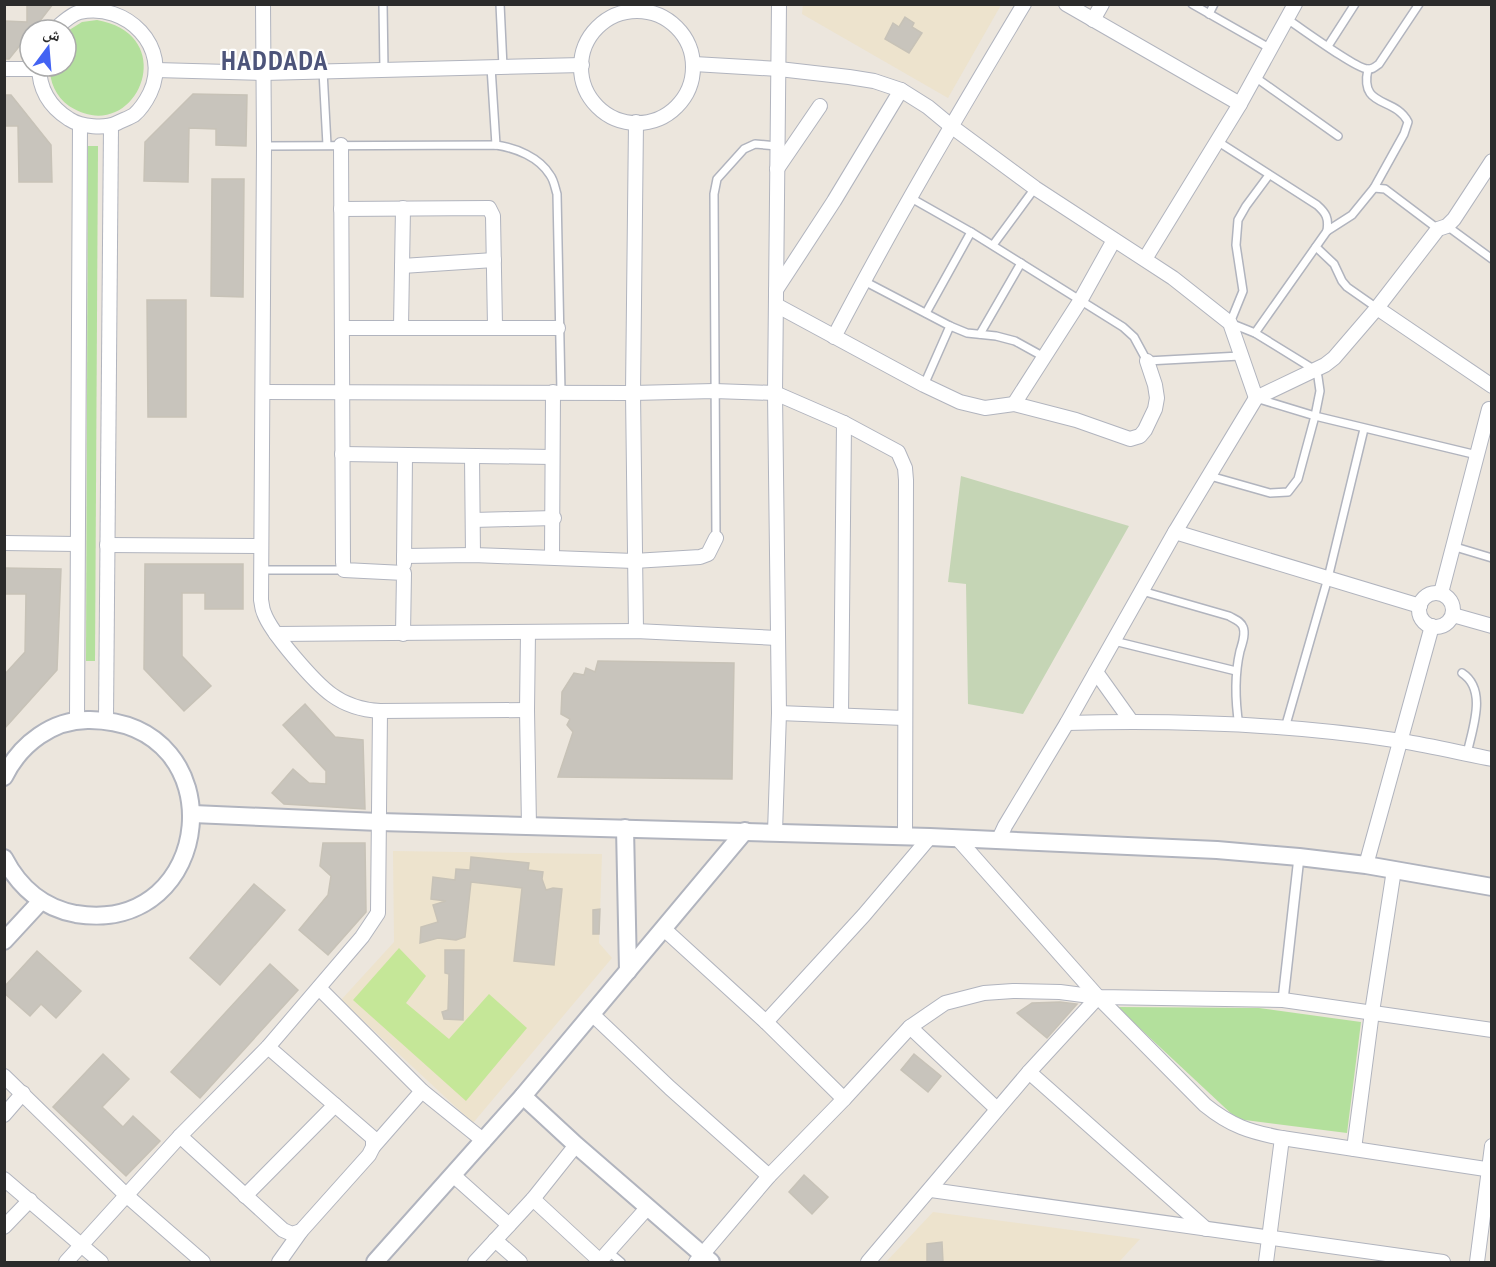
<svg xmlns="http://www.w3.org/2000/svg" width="1496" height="1267" font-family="'PT Sans Narrow','Noto Naskh Arabic',sans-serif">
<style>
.education{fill:#ede3cd}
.green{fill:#b3e09c}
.cemetery{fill:#c5d5b5}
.pitch{fill:#c5e798}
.building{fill:#c8c4bc;stroke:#c7c2b7;stroke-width:1.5}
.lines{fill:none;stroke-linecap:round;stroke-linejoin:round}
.service-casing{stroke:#b1b4be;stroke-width:10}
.pedestrian-casing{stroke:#b1b4be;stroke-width:12}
.minor-casing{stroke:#b1b4be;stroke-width:16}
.tertiary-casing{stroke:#b1b4be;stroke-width:20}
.service{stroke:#fff;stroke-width:7}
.pedestrian{stroke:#fff;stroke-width:9}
.minor{stroke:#fff;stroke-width:14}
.tertiary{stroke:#fff;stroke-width:16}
.labels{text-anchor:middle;stroke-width:4.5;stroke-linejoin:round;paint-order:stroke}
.district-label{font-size:27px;font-weight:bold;letter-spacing:1.5px;fill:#4d547a;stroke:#fff}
</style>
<rect width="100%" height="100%" fill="#ece6dd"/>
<g class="education">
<path d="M803 4 1001 5 948 98 802 14Z"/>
<path d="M393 851 602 854 599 943 612 958 473 1123 341 1000 394 942Z"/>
<path d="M933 1212 1140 1239 1119 1262H886Z"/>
</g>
<g class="green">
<path d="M97 20C184 35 135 149 69 106 56 97 49 81 50 66H66V32L82 22Z"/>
<path d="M88 146H98L95 661H86Z"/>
<path d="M1117 1007 1259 1008 1361 1022 1347 1133 1237 1119Z"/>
</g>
<path class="cemetery" d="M961 476 1129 526 1023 714 968 704 966 584 948 582Z"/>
<path class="pitch" d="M399 948 426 976 406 1003 449 1039 489 994 527 1028 466 1101 353 1000Z"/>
<g class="building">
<path d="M27 4H53L33 30H30V33L9 59H4L5 21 27 22Z"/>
<path d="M905 17 914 23 912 27 922 33 909 53 885 39 893 23 899 27Z"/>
<path d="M193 94 247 95 246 146 216 145V129L189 128 188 182 144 181 145 142Z"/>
<path d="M4 95H11L51 145 52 182H19L18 126H4Z"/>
<path d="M212 179H244L243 297 211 296Z"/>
<path d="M147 300H186V417H148Z"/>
<path d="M145 564H243V609H205V593H182V656L211 686 184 711 144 669Z"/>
<path d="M4 568 61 569 57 670 4 729V675L25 652 26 594H4Z"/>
<path d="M598 661 734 663 732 779 558 777 573 732 567 725 570 719 561 714 562 692 574 673 584 675 586 668 595 672Z"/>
<path d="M305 704 335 737 363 740 365 809 284 804 272 793 293 769 309 783 326 784V771L283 725Z"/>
<path d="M323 843H365L366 912 328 955 299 930 328 895 331 876 320 866Z"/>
<path d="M471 857 529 863 528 870 543 872 542 879 546 890 553 888 562 889 554 965 514 961 522 888 471 882 465 937 456 940 438 938 420 943 421 927 438 922 433 905 446 901 431 899 433 877 455 880 456 869 470 870Z"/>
<path d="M254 884 285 910 220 985 190 958Z"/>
<path d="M600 909 599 934H593V910Z"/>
<path d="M445 950H464L463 1020 444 1019 442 1012 448 1010 449 974 445 973Z"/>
<path d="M37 951 81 991 56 1018 41 1004 30 1016 4 993V987Z"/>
<path d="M270 964 298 990 200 1098 171 1072Z"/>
<path d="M1060 1002 1077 1004 1047 1038 1017 1013 1032 1003Z"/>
<path d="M103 1054 129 1079 102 1107 123 1127 133 1116 160 1141 126 1176 53 1107Z"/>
<path d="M914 1054 941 1076 928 1092 901 1070Z"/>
<path d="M804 1175 828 1197 812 1214 789 1192Z"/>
<path d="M942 1242 943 1262H927V1244Z"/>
</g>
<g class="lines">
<defs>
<g id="service">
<path d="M383 4 384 70"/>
<path d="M500 4 503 67"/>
<path d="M1192 4 1271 49"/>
<path d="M1209 14 1214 4"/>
<path d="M1287 19C1301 28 1355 68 1367 69 1372 70 1375 67 1379 64L1419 4"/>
<path d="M1328 46 1355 4"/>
<path d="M491 67 496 145"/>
<path d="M1368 69C1359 109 1395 96 1408 122L1404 134 1374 188"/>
<path d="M323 71 327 145"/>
<path d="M1255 77 1338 136"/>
<path d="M1217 141 1317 205C1326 213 1329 218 1327 231L1255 333"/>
<path d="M264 146 496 145C516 148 539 157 550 175 554 180 555 188 557 194L561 392"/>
<path d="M911 198 971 232 1123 327 1134 337 1147 361 1240 356"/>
<path d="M1447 226 1492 259"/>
<path d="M1327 231 1352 215 1374 188 1385 189 1438 229"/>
<path d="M993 245 1035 188"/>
<path d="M1316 247 1334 264 1342 281 1347 287 1377 308"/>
<path d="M864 281 950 326 967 333 996 336 1015 341 1044 357"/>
<path d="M926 313 971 232"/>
<path d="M980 334 1021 263"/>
<path d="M924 385 950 326"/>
<path d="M1259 399 1315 416 1477 455"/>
<path d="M1210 476 1270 493 1288 492 1298 479 1315 416 1320 391 1318 377 1315 370 1255 333 1230 323 1243 291 1236 245 1238 220 1246 206 1269 175"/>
<path d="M716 538 714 194 717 179 744 149 755 144 777 146"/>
<path d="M1452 546 1492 558"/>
<path d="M261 570H344"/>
<path d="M1142 591 1229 616C1234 619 1241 621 1243 627 1246 634 1242 644 1240 651 1234 677 1235 700 1239 726"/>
<path d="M1114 641 1236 671"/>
<path d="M1462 673C1488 690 1472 729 1467 754"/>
<path d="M1285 728 1328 578 1364 429"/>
<path d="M609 1252 621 1262"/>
</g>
<path id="pedestrian" d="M1283 1000 1299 857"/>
<g id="minor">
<path d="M263 4 264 146 261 600C262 604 262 609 264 613 271 633 315 683 332 695 347 706 364 710 380 711L527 710"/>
<path d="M1066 4 1240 104"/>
<circle cx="637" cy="67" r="56"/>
<path d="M1093 20 1102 4"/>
<path d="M694 64 779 69 849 77 874 81 901 90 928 107 951 126 1035 188 1173 278 1230 323 1256 398"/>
<path d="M39 66C39 89 50 107 69 119 81 127 105 129 117 123 123 120 129 118 134 115 141 109 146 101 150 93 172 47 126 2 80 12 71 14 61 24 54 30"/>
<path d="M4 69H39"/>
<path d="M156 70 263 73 582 65"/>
<path d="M341 145 343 562 344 570 404 573 403 634"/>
<path d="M777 169 820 106"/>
<path d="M341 209 489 208 493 216 495 326"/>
<path d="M1145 259 1240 104 1295 4"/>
<path d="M402 266 494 260"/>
<path d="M776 290 834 201 901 90"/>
<path d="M776 305 924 385 960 402 985 408 1014 404 1076 420 1130 439 1140 436 1145 430 1155 409 1157 398 1155 385 1147 361"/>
<path d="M1377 308 1492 386"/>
<path d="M401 327 403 208"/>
<path d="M343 328H558"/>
<path d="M834 337C893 224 958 114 1024 4"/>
<path d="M263 392 633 393 714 391 775 393 844 423 898 452 905 468 906 480 905 837"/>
<path d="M1014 404 1080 301 1114 240"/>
<path d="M342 454 552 457"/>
<path d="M472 456 473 555"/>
<path d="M473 520 554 518"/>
<path d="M1175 532 1420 606"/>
<path d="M4 543 77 544"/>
<path d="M107 545 261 546"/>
<path d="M404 556 473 555 634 561 700 557 708 554 716 538"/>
<path d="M552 557 553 392"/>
<path d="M404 564 405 455"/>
<path d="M1441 593 1489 409 1492 410"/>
<circle cx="1436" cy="610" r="17"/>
<path d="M1453 615 1492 626"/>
<path d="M636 631 633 393 636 122"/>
<path d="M528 632 527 710 529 826"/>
<path d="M276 634 636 631 777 638"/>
<path d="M1096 672 1131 721"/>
<path d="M779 713 904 718"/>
<path d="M841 715 844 423"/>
<path d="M77 720 80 125"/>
<path d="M106 720 111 126"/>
<path d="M1067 723C1178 720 1292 724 1401 741 1432 746 1461 753 1492 759"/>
<path d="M775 832 779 713 775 393 779 4"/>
<path d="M958 839 1098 997 1205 1105C1231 1126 1250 1132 1282 1138L1492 1170"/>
<path d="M998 841 1005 826 1067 723 1175 532 1256 398 1325 365 1334 358 1377 308 1438 229 1447 226 1454 219 1492 161"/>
<path d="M1366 865 1432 626"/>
<path d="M664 929 766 1022 844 1099"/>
<path d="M319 988 422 1091 484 1141"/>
<path d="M593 1015 670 1088 769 1176"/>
<path d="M766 1022 864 915 930 837"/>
<path d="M910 1027 997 1109"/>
<path d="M1029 1072 1206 1229"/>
<path d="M4 1076 126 1195 203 1262"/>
<path d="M4 1115 23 1093"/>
<path d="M180 1136 283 1230 292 1234 301 1231 369 1155 373 1147V1138L268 1047"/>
<path d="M373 1147 422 1091"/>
<path d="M1354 1149 1372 1012 1394 870"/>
<path d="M453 1175 509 1225"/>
<path d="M4 1179 101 1262"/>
<path d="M931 1190 1443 1262"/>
<path d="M245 1196 335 1105"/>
<path d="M533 1199 600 1261"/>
<path d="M4 1227 30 1200"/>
<path d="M495 1240 520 1262"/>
<path d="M66 1262 180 1136 268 1047 362 937 378 913 380 711"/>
<path d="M279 1262 301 1231"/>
<path d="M475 1262 533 1199 576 1145"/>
<path d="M599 1262 648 1207"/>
<path d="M696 1262 769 1176 844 1099 910 1027 945 1003 984 993 1013 991 1060 992 1098 997 1283 1000 1492 1030"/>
<path d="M868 1262 1029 1072 1098 997"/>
<path d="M1266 1262 1282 1138"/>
<path d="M1477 1262 1492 1146"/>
</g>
<g id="tertiary">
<path d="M4 777C20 744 53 719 90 720 237 722 216 936 76 914 43 908 19 887 4 858"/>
<path d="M193 814 379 822 930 837 1217 850 1299 857 1366 865 1492 887"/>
<path d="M625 828 628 971"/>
<path d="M4 941 41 901"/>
<path d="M523 1096 576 1145 711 1262"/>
<path d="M375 1262 523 1096 745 831"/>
</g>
</defs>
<use href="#service" class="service-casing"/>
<use href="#pedestrian" class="pedestrian-casing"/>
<use href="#minor" class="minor-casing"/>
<use href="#tertiary" class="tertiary-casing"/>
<use href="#service" class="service"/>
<use href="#pedestrian" class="pedestrian"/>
<use href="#minor" class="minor"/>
<use href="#tertiary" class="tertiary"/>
</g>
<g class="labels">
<g class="district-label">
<text x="275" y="70">HADDADA</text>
</g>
</g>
<rect width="1496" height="1267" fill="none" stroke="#2b2b2b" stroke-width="12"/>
<g transform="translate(48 48) rotate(16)"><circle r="28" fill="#ffffff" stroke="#aaaaaa" stroke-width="1.5"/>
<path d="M0-4.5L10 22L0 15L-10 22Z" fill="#4363f3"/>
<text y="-9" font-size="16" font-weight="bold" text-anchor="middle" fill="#2b2b2b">ش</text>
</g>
</svg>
